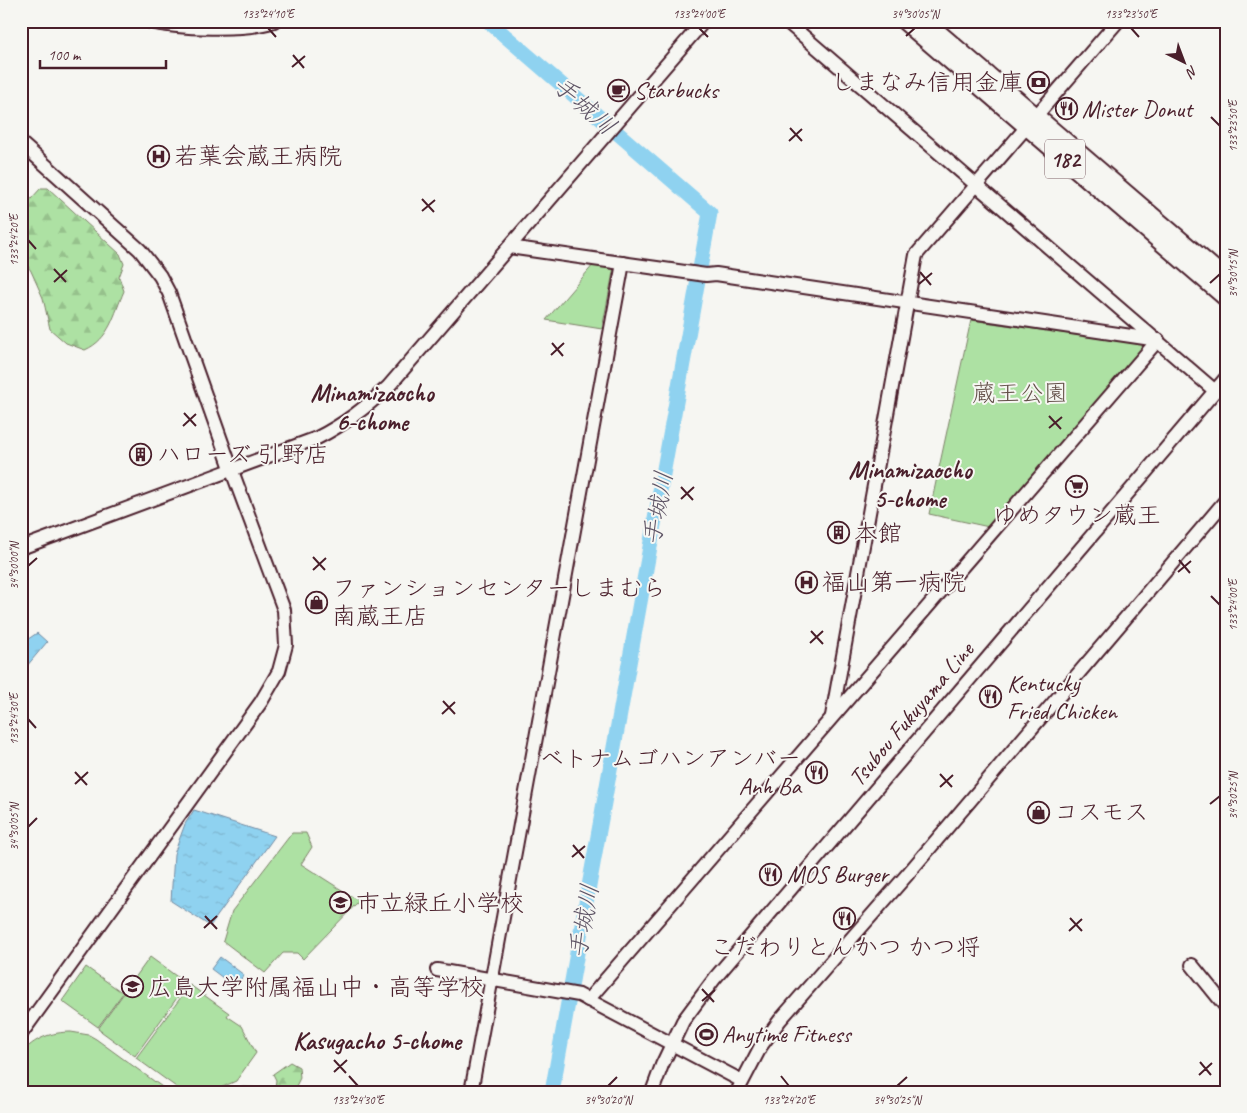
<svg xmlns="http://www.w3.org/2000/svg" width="1247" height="1113" font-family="Caveat,'Klee One',sans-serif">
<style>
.forest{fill:url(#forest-firs);stroke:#7c8067}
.park{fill:#ade1a3;stroke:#7c8067}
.water{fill:url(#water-ripples);stroke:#738aa1}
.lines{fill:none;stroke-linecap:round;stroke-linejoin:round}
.river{stroke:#8fd2f0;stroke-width:15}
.secondary-casing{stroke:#4a1f2b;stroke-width:16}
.highway-casing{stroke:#4a1f2b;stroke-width:20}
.secondary{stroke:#f6f6f2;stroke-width:12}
.highway{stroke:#f6f6f2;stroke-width:16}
.ticks{fill:none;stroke:#4a1f2b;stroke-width:2}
.labels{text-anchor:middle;stroke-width:4;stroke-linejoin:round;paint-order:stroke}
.shield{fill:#f6f6f2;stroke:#7e6067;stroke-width:1}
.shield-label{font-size:22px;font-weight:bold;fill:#4a1f2b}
.poi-label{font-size:24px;fill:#4a1f2b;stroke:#f6f6f2;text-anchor:start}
.park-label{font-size:24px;fill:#635049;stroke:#f6f6f2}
.street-label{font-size:24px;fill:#4a1f2b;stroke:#f6f6f2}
.water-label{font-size:25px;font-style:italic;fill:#5f5566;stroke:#f6f6f2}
.neighbourhood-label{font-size:25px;font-weight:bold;fill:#4a1f2b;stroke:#f6f6f2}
.neatline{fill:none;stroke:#4a1f2b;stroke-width:2}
.ticks-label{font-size:12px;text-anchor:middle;fill:#4a1f2b}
</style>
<defs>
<pattern id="forest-firs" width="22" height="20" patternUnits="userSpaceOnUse" patternTransform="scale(1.25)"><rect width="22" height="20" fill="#ade1a3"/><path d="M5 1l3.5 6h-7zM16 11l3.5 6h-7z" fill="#96c18c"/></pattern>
<pattern id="water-ripples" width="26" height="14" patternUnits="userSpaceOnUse" patternTransform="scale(1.25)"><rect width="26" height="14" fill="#8fd2f0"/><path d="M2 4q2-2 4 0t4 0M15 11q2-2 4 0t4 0" fill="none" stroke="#7db4ce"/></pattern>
</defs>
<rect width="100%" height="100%" fill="#f6f6f2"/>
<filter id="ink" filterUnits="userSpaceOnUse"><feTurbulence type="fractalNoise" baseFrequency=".02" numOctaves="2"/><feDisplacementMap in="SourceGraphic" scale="10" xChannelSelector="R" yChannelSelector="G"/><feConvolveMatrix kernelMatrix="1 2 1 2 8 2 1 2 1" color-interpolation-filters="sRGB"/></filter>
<g filter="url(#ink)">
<g class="forest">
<path d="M41 188H48L120 254 124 264 119 277 124 291C114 314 110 339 85 350L66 343 50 329 43 298 31 271 21 256V210Z"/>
<path d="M290 1062 299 1067 300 1078 293 1092H227L237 1087 275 1088 276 1080 273 1074Z"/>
</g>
<g class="park">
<path d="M594 264 614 267 602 329 546 320Z"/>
<path d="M971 320 1145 345 989 527 929 514Z"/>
<path d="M292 833H306L312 847 301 864 359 901 303 959 297 953H283L265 973 223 941 232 911Z"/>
<path d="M150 957 187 984 135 1056 98 1029Z"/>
<path d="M86 967 123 993 98 1027 62 1001Z"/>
<path d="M190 985 229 1013 227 1016 242 1026 256 1053 236 1081 211 1092H183L136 1058Z"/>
<path d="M71 1032 89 1035 96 1039 169 1092H21V1054C34 1038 52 1032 71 1032Z"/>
</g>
<g class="water">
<path d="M37 633 47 642 21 673V644Z"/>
<path d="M194 810 275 836 210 926 171 901 174 854 185 824Z"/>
<path d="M220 957 244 975 235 987 211 969Z"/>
</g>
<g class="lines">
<path class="river" d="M488 21 710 213 552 1092"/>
<defs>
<g id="secondary">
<path d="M148 21C176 29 248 31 274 21"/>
<path d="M786 21 1214 390"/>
<path d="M21 143 140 250 160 276 169 293 232 471 284 610 286 645 279 671 261 702 21 1034"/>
<path d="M509 247 706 275 716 274 1158 340"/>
<path d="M21 548 317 438C345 424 366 407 388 387L704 21"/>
<path d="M832 716 916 255 1118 21"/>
<path d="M1192 965 1226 1007"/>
<path d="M437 970 579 995 742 1081"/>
<path d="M588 1000 1158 340"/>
<path d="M471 1092 623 263"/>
<path d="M652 1092 662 1065 683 1021 715 978 1226 378"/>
<path d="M737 1092 761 1046 780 1020 906 876 1226 500"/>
</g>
<g id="highway">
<path d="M904 21 1226 298"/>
<path d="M925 21 1226 279"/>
</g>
</defs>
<use href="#secondary" class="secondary-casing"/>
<use href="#highway" class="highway-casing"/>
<use href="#secondary" class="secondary"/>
<use href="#highway" class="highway"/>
</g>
</g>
<path class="ticks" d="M268 28 276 37M699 28 708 37M1131 28 1139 37M906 36 915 28M293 55 304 68M292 67 305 56M1211 117 1220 126M790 128 802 141M789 141 802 129M422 199 434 212M422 211 435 200M28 240 36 249M54 269 66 282M920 272 931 285M54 282 67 270M1210 283 1220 274M919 284 932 273M552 343 563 356M551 355 564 343M184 413 196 426M1049 416 1061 429M183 426 196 414M1049 428 1062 417M681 487 693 500M681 499 694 487M313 557 325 570M1179 560 1190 573M28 566 37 558M313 570 326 558M1178 572 1191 561M1211 596 1220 605M811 631 823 644M810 643 823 631M443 701 455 714M442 714 455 702M28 719 36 728M75 772 87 785M940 774 952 787M75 784 88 772M940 787 953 775M1210 804 1220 796M28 827 37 818M573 845 584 858M572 857 585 846M205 916 217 929M1070 918 1082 931M204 928 217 916M1069 931 1082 919M702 989 714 1002M702 1001 715 990M334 1060 346 1073M1200 1062 1211 1075M334 1072 347 1060M1199 1075 1212 1063M349 1076 358 1086M781 1076 789 1086M608 1086 617 1077M897 1086 907 1077"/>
<defs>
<symbol id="bank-ring" viewBox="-11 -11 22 22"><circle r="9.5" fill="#f6f6f2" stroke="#4a1f2b" stroke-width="1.5"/><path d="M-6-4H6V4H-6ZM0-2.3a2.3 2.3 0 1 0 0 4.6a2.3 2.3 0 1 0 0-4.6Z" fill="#4a1f2b"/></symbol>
<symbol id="cafe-ring" viewBox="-11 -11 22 22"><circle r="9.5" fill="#f6f6f2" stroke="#4a1f2b" stroke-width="1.5"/><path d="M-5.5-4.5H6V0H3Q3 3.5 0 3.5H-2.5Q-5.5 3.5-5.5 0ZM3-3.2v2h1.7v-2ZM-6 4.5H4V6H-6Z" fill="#4a1f2b"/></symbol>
<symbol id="restaurant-ring" viewBox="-11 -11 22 22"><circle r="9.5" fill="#f6f6f2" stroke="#4a1f2b" stroke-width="1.5"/><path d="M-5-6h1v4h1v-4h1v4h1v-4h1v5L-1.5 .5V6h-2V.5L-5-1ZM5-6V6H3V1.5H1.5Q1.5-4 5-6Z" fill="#4a1f2b"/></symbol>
<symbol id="hospital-ring" viewBox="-11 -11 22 22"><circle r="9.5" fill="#f6f6f2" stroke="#4a1f2b" stroke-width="1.5"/><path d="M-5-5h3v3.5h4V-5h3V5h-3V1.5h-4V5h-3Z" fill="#4a1f2b"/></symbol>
<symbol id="building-ring" viewBox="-11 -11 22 22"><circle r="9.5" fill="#f6f6f2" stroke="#4a1f2b" stroke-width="1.5"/><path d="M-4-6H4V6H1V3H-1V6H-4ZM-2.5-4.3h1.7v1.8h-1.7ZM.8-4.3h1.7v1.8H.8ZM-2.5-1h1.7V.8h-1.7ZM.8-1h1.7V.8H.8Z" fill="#4a1f2b"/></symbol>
<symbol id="supermarket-ring" viewBox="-11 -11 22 22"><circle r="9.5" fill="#f6f6f2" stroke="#4a1f2b" stroke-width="1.5"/><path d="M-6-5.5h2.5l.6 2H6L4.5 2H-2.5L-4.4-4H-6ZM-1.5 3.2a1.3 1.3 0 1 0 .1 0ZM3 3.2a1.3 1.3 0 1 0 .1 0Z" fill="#4a1f2b"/></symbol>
<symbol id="shop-ring" viewBox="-11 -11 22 22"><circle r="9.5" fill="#f6f6f2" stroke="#4a1f2b" stroke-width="1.5"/><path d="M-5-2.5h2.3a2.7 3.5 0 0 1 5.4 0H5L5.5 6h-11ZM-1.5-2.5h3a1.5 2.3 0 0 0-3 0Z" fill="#4a1f2b"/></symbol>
<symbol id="school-ring" viewBox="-11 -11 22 22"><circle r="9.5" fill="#f6f6f2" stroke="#4a1f2b" stroke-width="1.5"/><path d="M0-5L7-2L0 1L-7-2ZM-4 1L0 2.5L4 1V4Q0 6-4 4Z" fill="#4a1f2b"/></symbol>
<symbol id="stadium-ring" viewBox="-11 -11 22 22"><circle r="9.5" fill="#f6f6f2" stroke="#4a1f2b" stroke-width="1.5"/><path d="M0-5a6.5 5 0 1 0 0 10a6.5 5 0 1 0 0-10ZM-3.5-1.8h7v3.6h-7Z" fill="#4a1f2b"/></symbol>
</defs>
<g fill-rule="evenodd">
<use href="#bank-ring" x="1026" y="70" width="25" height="25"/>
<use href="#cafe-ring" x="606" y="78" width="25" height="25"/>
<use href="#restaurant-ring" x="1054" y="96" width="25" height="25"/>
<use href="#hospital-ring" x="146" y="144" width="25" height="25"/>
<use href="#building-ring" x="128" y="442" width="25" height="25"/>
<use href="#supermarket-ring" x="1064" y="474" width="25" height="25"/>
<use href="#building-ring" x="826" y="520" width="25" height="25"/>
<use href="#hospital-ring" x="794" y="570" width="25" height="25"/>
<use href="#shop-ring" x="304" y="590" width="25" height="25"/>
<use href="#restaurant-ring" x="978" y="684" width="25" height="25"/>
<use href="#restaurant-ring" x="804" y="760" width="25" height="25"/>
<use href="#shop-ring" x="1026" y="800" width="25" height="25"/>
<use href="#restaurant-ring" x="758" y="862" width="25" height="25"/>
<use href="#school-ring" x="328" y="890" width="25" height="25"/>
<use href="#restaurant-ring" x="832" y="906" width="25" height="25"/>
<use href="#school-ring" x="120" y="974" width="25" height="25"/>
<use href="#stadium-ring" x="694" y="1022" width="25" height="25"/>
</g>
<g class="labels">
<rect class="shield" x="1045" y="139.5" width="40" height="39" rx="4"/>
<g class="shield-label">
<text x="1065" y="167">182</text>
</g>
<g class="poi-label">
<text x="1023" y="90" text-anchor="end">しまなみ信用金庫</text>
<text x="634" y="98">Starbucks</text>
<text x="1082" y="117">Mister Donut</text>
<text x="174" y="164">若葉会蔵王病院</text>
<text x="157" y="462">ハローズ 引野店</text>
<text x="1077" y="523" text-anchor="middle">ゆめタウン蔵王</text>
<text x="854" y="541">本館</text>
<text x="822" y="590">福山第一病院</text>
<text x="332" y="596">ファンションセンターしまむら<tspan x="332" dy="28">南蔵王店</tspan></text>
<text x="1007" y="691">Kentucky<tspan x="1007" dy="28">Fried Chicken</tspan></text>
<text x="801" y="766" text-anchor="end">ベトナムゴハンアンバー<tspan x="801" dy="28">Anh Ba</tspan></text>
<text x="1054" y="820">コスモス</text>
<text x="787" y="882">MOS Burger</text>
<text x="356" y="911">市立緑丘小学校</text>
<text x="845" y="955" text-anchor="middle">こだわりとんかつ かつ将</text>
<text x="148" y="995">広島大学附属福山中・高等学校</text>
<text x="722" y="1042">Anytime Fitness</text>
</g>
<g class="park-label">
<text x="1020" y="401">蔵王公園</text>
</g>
<g class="street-label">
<text transform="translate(911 714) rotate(-50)" y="8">Tsubou Fukuyama Line</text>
</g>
<g class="water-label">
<text transform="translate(585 105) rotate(41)" y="9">手城川</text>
<text transform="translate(657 508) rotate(-80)" y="9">手城川</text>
<text transform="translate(583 921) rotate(-80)" y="9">手城川</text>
</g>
<g class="neighbourhood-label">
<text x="372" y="401">Minamizaocho<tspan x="372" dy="29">6-chome</tspan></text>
<text x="910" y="478">Minamizaocho<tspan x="910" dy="29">5-chome</tspan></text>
<text x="377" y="1049">Kasugacho 5-chome</text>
</g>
</g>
<rect width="1247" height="1113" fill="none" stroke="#f6f6f2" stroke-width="55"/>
<g transform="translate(1184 62) rotate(138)" stroke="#f6f6f2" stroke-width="4" paint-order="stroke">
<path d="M0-4L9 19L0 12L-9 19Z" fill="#4a1f2b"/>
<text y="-8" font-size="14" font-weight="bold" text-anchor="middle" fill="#4a1f2b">N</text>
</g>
<path d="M40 60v8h126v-8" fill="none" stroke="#4a1f2b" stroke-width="2.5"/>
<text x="48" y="60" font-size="15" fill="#4a1f2b" stroke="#f6f6f2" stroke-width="4" paint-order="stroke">100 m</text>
<rect x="28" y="28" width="1192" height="1058" class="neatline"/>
<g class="ticks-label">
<text x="268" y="18">133°24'10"E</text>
<text x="699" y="18">133°24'00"E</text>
<text x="915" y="18">34°30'05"N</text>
<text x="1131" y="18">133°23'50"E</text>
<text transform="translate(1233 126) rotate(-90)" y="4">133°23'50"E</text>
<text transform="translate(14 240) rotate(-90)" y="4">133°24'20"E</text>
<text transform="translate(1233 274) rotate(-90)" y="4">34°30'15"N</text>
<text transform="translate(14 566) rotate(-90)" y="4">34°30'00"N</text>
<text transform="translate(1233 605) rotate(-90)" y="4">133°24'00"E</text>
<text transform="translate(14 719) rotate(-90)" y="4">133°24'30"E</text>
<text transform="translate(1233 796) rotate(-90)" y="4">34°30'25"N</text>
<text transform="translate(14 827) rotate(-90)" y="4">34°30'05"N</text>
<text x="358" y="1104">133°24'30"E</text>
<text x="608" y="1104">34°30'20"N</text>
<text x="789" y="1104">133°24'20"E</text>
<text x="897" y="1104">34°30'25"N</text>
</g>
</svg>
